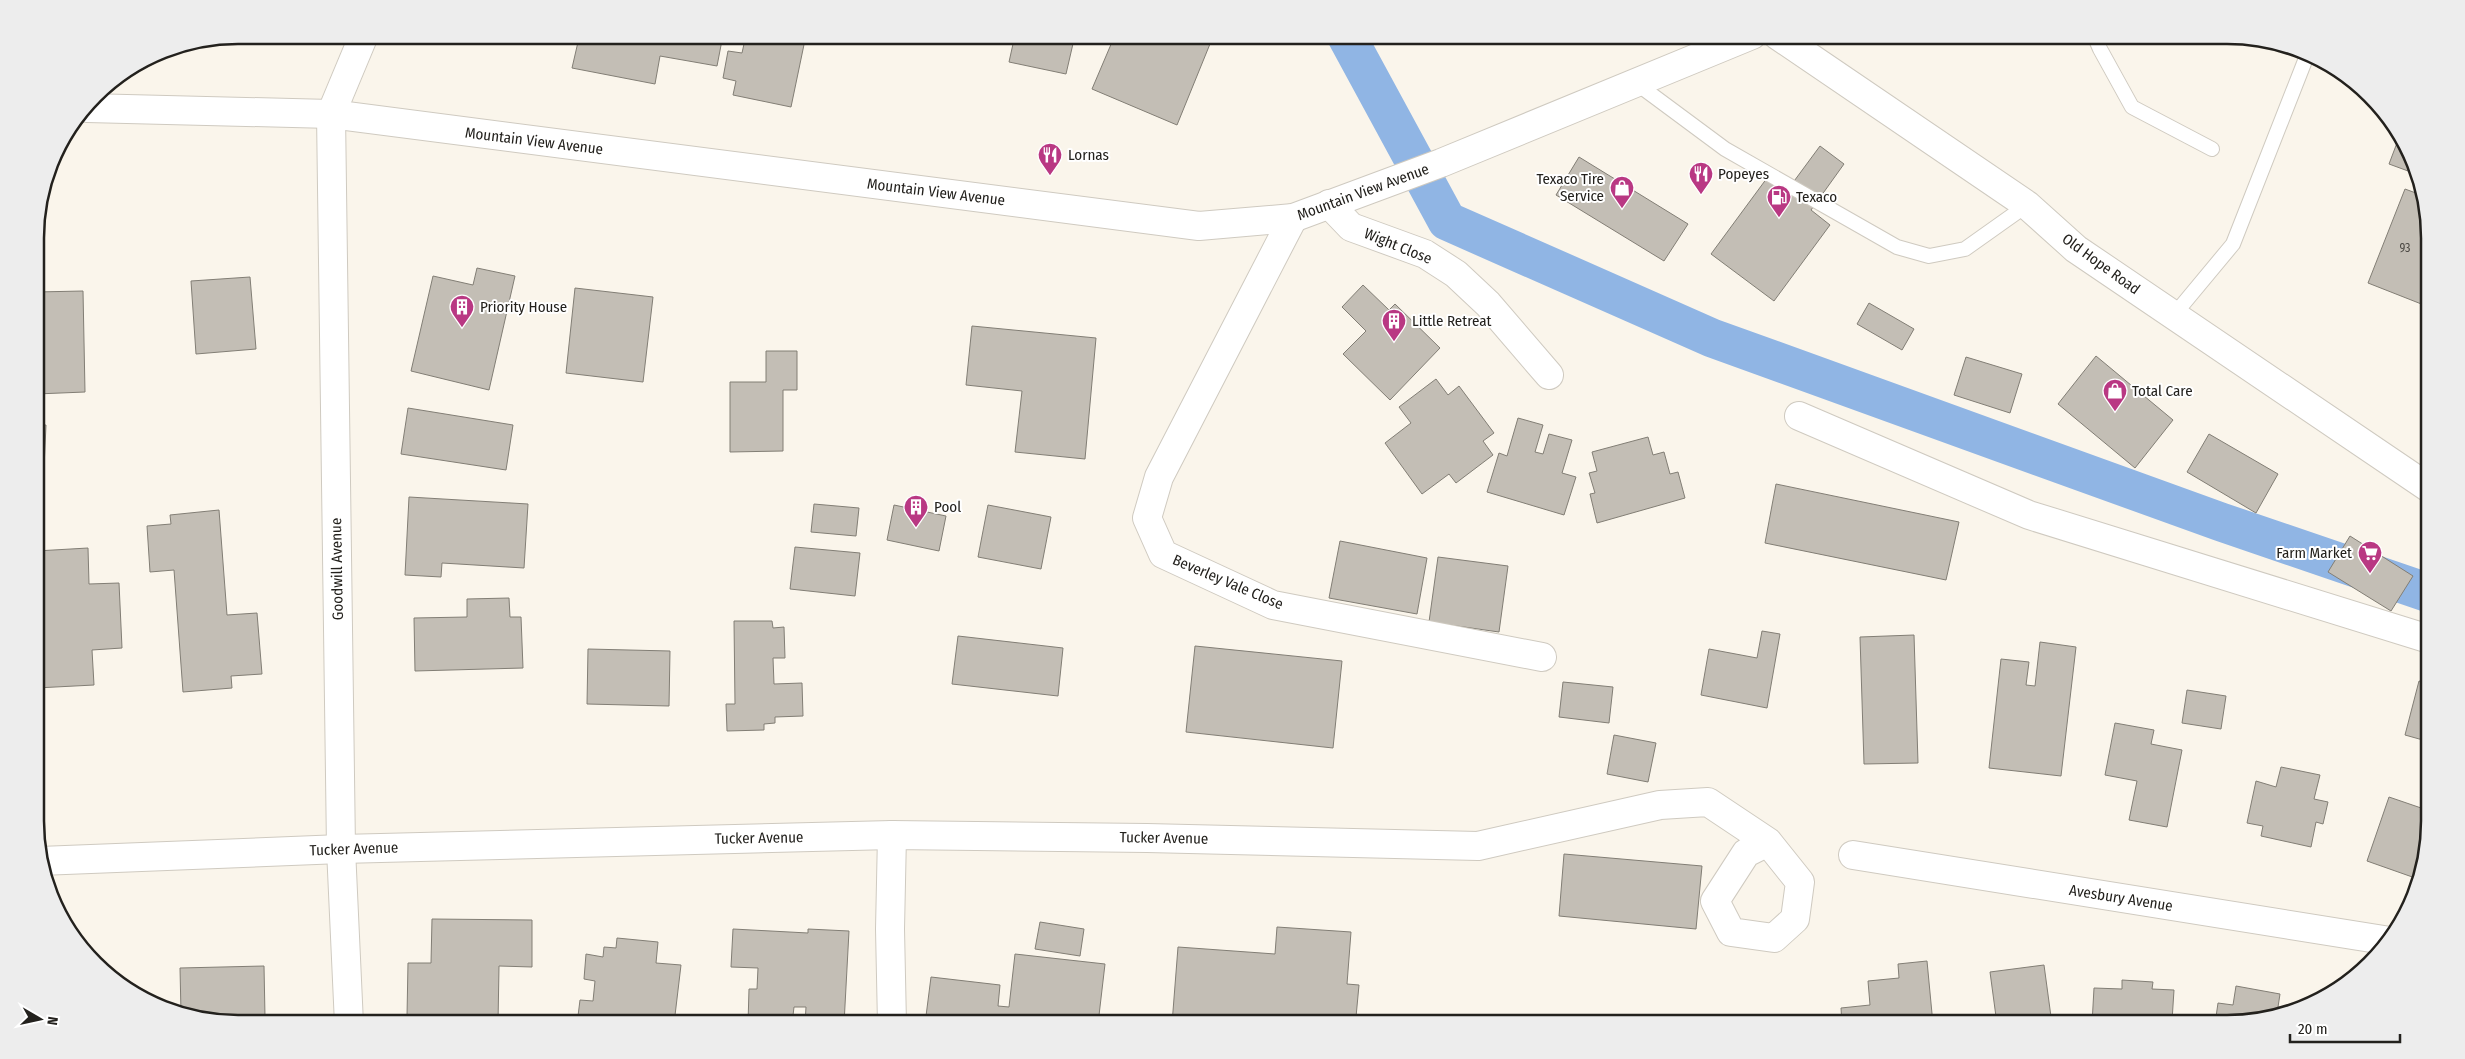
<svg xmlns="http://www.w3.org/2000/svg" width="2465" height="1059" font-family="'Fira Sans Condensed',sans-serif">
<style>
.lines{fill:none;stroke-linecap:round;stroke-linejoin:round}
.canal{stroke:#90b5e4;stroke-width:39}
.building{fill:#c3beb5;stroke:#827e75}
.service-casing{stroke:#cfcac0;stroke-width:16}
.minor-casing{stroke:#cfcac0;stroke-width:30}
.secondary-casing{stroke:#cfcac0;stroke-width:30}
.primary-casing{stroke:#cfcac0;stroke-width:30}
.service{stroke:#fff;stroke-width:14}
.minor{stroke:#fff;stroke-width:28}
.secondary{stroke:#fff;stroke-width:28}
.primary{stroke:#fff;stroke-width:28}
.labels{text-anchor:middle;stroke-width:4;stroke-linejoin:round;paint-order:stroke}
.number-label{font-size:12px;fill:#4b4843}
.street-label{font-size:15px;fill:#23211d;stroke:#fff}
.poi-label{font-size:15px;fill:#23211d;stroke:#fff;text-anchor:start}
.rim{fill:none;stroke:#23211d;stroke-width:2.5}
</style>
<rect width="100%" height="100%" fill="#faf5eb"/>
<g class="lines">
<path class="canal" d="M1346 35 1447 221 1712 338 2221 522 2429 593"/>
</g>
<g class="building">
<path d="M568 35H723L717 66 660 56 655 84 572 68 578 42 567 40Z"/>
<path d="M746 35H806L791 107 733 95 736 81 723 78 728 51 742 53Z"/>
<path d="M953 35H1003L1001 43Z"/>
<path d="M1015 35H1075L1066 74 1009 62Z"/>
<path d="M1115 35H1203L1212 39 1177 125 1092 89Z"/>
<path d="M2400 135 2415 161 2419 175 2389 164Z"/>
<path d="M1820 146 1844 164 1811 210 1830 225 1774 301 1711 254 1767 178 1786 192Z"/>
<path d="M1579 157 1688 224 1664 261 1556 195Z"/>
<path d="M2405 189 2424 196 2428 212 2429 307 2368 283Z"/>
<path d="M477 268 515 276 489 390 411 371 433 276 473 285Z"/>
<path d="M250 277 256 349 196 354 191 281Z"/>
<path d="M1363 285 1389 310 1395 304 1440 348 1390 400 1343 354 1366 331 1342 307Z"/>
<path d="M575 288 653 297 643 382 566 373Z"/>
<path d="M83 291 85 392 36 394V292Z"/>
<path d="M1869 303 1914 329 1902 350 1857 324Z"/>
<path d="M972 326 1096 338 1085 459 1015 452 1022 391 966 385Z"/>
<path d="M766 351H797V390H783V451L730 452V382H766Z"/>
<path d="M2096 356 2173 420 2135 468 2058 404Z"/>
<path d="M1966 357 2022 374 2010 413 1954 395Z"/>
<path d="M1436 379 1448 395 1459 386 1494 433 1483 441 1493 455 1456 483 1449 474 1422 494 1385 443 1411 423 1399 407Z"/>
<path d="M408 408 513 425 506 470 401 454Z"/>
<path d="M1518 418 1543 425 1535 452 1543 454 1549 434 1572 440 1562 473 1576 477 1564 515 1487 492 1499 453 1507 456Z"/>
<path d="M36 425H46L44 468 36 467Z"/>
<path d="M2209 434 2278 474 2256 513 2187 472Z"/>
<path d="M1648 437 1653 455 1664 452 1670 474 1678 472 1685 498 1597 523 1590 494 1595 493 1589 473 1597 471 1592 452Z"/>
<path d="M1776 484 1959 522 1946 580 1765 543Z"/>
<path d="M409 497 528 504 524 568 442 563 441 577 405 575Z"/>
<path d="M814 504 859 508 856 536 811 532Z"/>
<path d="M894 505 946 516 939 551 887 540Z"/>
<path d="M988 505 1051 517 1041 569 978 557Z"/>
<path d="M219 510 227 615 257 613 262 674 231 676 232 688 183 692 174 570 150 572 147 526 171 524 170 515Z"/>
<path d="M2350 536 2413 576 2391 611 2328 572Z"/>
<path d="M1340 541 1427 558 1417 614 1329 598Z"/>
<path d="M795 547 860 553 855 596 790 589Z"/>
<path d="M88 548 89 584 119 583 122 648 92 650 94 685 36 688V551Z"/>
<path d="M1438 557 1508 566 1499 632 1429 622Z"/>
<path d="M509 598 510 617H521L523 668 415 671 414 618 467 617V599Z"/>
<path d="M734 621H772L773 628 784 627 785 658H773L774 684 802 683 803 716 775 717V723L764 724V730L727 731 726 704H735Z"/>
<path d="M1762 631 1780 634 1767 708 1701 695 1709 649 1757 658Z"/>
<path d="M1914 635 1918 763 1864 764 1860 637Z"/>
<path d="M958 636 1063 648 1058 696 952 684Z"/>
<path d="M2040 642 2076 647 2061 776 1989 768 2001 659 2029 662 2026 685 2035 686Z"/>
<path d="M1195 646 1342 661 1333 748 1186 732Z"/>
<path d="M588 649 670 651 669 706 587 704Z"/>
<path d="M2419 681 2430 684V742L2405 735Z"/>
<path d="M1563 682 1613 687 1609 723 1559 717Z"/>
<path d="M2187 690 2226 696 2221 729 2182 723Z"/>
<path d="M2115 723 2154 730 2151 744 2182 750 2167 827 2129 820 2137 781 2105 775Z"/>
<path d="M1614 735 1656 743 1648 782 1607 774Z"/>
<path d="M2281 767 2320 775 2314 799 2328 802 2323 824 2316 822 2311 847 2261 836 2263 826 2247 823 2256 781 2276 787Z"/>
<path d="M2389 797 2427 810 2430 800V821L2418 879 2367 861Z"/>
<path d="M1564 854 1702 866 1696 929 1559 916Z"/>
<path d="M432 919 532 920V967L499 966 498 1024H450V1017L407 1016 408 963H431Z"/>
<path d="M1040 922 1084 929 1080 956 1035 949Z"/>
<path d="M1277 927 1351 932 1347 984 1359 985 1356 1017 1344 1016V1020L1285 1016V1024H1172L1178 947 1275 954Z"/>
<path d="M733 929 808 933V929L849 931 844 1024H805L806 1007H794L792 1024H748L749 989H757L758 968 731 967Z"/>
<path d="M617 938 658 942 656 963 681 965 674 1024H577L580 1000 593 1001 595 981 584 979 586 954 603 957 604 947 616 948Z"/>
<path d="M1015 954 1105 964 1098 1024 1067 1020 1066 1024H925L931 977 1000 985 998 1006 1009 1007Z"/>
<path d="M1927 961 1933 1024H1842L1841 1008 1870 1005 1868 981 1899 978 1898 964Z"/>
<path d="M2044 965 2052 1024H1997L1990 972Z"/>
<path d="M264 966 265 1017 211 1019 181 1013 180 968Z"/>
<path d="M2122 980 2153 982 2152 989 2174 990 2172 1021 2186 1022V1024H2092L2094 988 2122 989Z"/>
<path d="M2236 986 2280 994 2278 1007 2292 1010 2291 1013 2240 1024H2215L2218 1003 2233 1005Z"/>
</g>
<g class="lines">
<defs>
<g id="service">
<path d="M2094 35 2100 49 2132 107 2212 149"/>
<path d="M1636 83 1725 149 1897 247 1929 256 1965 249 2027 205"/>
<path d="M2174 315 2233 244 2308 53"/>
</g>
<g id="minor">
<path d="M331 114 341 849 349 1024"/>
<path d="M1329 204 1351 227 1425 254 1456 274 1488 304 1549 375"/>
<path d="M1293 218 1159 477 1147 518 1163 554 1273 605 1542 657"/>
<path d="M1799 416 2029 515 2429 639"/>
<path d="M892 835 890 929 892 1024"/>
<path d="M1853 855 2390 941"/>
<path d="M40 861 341 849 892 835 1147 838 1478 846 1660 805 1708 802 1768 842 1800 882 1795 919 1774 938 1731 932 1715 901 1746 853 1768 842"/>
</g>
<g id="secondary">
<path d="M87 108 331 114 1199 226 1293 218 1441 163 1752 35"/>
<path d="M331 114 364 35"/>
</g>
<path id="primary" d="M1777 35 2027 205 2076 249 2429 488"/>
</defs>
<use href="#service" class="service-casing"/>
<use href="#minor" class="minor-casing"/>
<use href="#secondary" class="secondary-casing"/>
<use href="#primary" class="primary-casing"/>
<use href="#service" class="service"/>
<use href="#minor" class="minor"/>
<use href="#secondary" class="secondary"/>
<use href="#primary" class="primary"/>
</g>
<defs>
<symbol id="restaurant-pin" viewBox="-11 -11 22 30"><path d="M0 17L-7.5 6A9.5 9.5 0 1 1 7.5 6Z" fill="#b93883" stroke="#fff"/><path d="M-5-6h1v4h1v-4h1v4h1v-4h1v5L-1.5 .5V6h-2V.5L-5-1ZM5-6V6H3V1.5H1.5Q1.5-4 5-6Z" fill="#fff"/></symbol>
<symbol id="shop-pin" viewBox="-11 -11 22 30"><path d="M0 17L-7.5 6A9.5 9.5 0 1 1 7.5 6Z" fill="#b93883" stroke="#fff"/><path d="M-5-2.5h2.3a2.7 3.5 0 0 1 5.4 0H5L5.5 6h-11ZM-1.5-2.5h3a1.5 2.3 0 0 0-3 0Z" fill="#fff"/></symbol>
<symbol id="fuel-pin" viewBox="-11 -11 22 30"><path d="M0 17L-7.5 6A9.5 9.5 0 1 1 7.5 6Z" fill="#b93883" stroke="#fff"/><path d="M-5.5-6h7V0h2V4h1.3V-2.5L3-4.5l.8-.8L6-3V5H2.5V1h-1V6h-7ZM-4.2-4.7v3.2H.2V-4.7Z" fill="#fff"/></symbol>
<symbol id="building-pin" viewBox="-11 -11 22 30"><path d="M0 17L-7.5 6A9.5 9.5 0 1 1 7.5 6Z" fill="#b93883" stroke="#fff"/><path d="M-4-6H4V6H1V3H-1V6H-4ZM-2.5-4.3h1.7v1.8h-1.7ZM.8-4.3h1.7v1.8H.8ZM-2.5-1h1.7V.8h-1.7ZM.8-1h1.7V.8H.8Z" fill="#fff"/></symbol>
<symbol id="supermarket-pin" viewBox="-11 -11 22 30"><path d="M0 17L-7.5 6A9.5 9.5 0 1 1 7.5 6Z" fill="#b93883" stroke="#fff"/><path d="M-6-5.5h2.5l.6 2H6L4.5 2H-2.5L-4.4-4H-6ZM-1.5 3.2a1.3 1.3 0 1 0 .1 0ZM3 3.2a1.3 1.3 0 1 0 .1 0Z" fill="#fff"/></symbol>
</defs>
<g fill-rule="evenodd">
<use href="#restaurant-pin" x="1036" y="141" width="28" height="38"/>
<use href="#restaurant-pin" x="1687" y="160" width="28" height="38"/>
<use href="#shop-pin" x="1608" y="174" width="28" height="38"/>
<use href="#fuel-pin" x="1765" y="183" width="28" height="38"/>
<use href="#building-pin" x="448" y="293" width="28" height="38"/>
<use href="#building-pin" x="1380" y="307" width="28" height="38"/>
<use href="#shop-pin" x="2101" y="377" width="28" height="38"/>
<use href="#building-pin" x="902" y="493" width="28" height="38"/>
<use href="#supermarket-pin" x="2356" y="539" width="28" height="38"/>
</g>
<g class="labels">
<g class="number-label">
<text x="2405" y="252">93</text>
</g>
<g class="street-label">
<text transform="translate(534 141) rotate(7)" y="5">Mountain View Avenue</text>
<text transform="translate(936 192) rotate(7)" y="5">Mountain View Avenue</text>
<text transform="translate(1363 192) rotate(-20)" y="5">Mountain View Avenue</text>
<text transform="translate(1398 246) rotate(22)" y="5">Wight Close</text>
<text transform="translate(2101 264) rotate(36)" y="5">Old Hope Road</text>
<text transform="translate(337 569) rotate(-91)" y="5">Goodwill Avenue</text>
<text transform="translate(1228 582) rotate(23)" y="5">Beverley Vale Close</text>
<text transform="translate(759 838) rotate(-1)" y="5">Tucker Avenue</text>
<text transform="translate(1164 838) rotate(1)" y="5">Tucker Avenue</text>
<text transform="translate(354 849) rotate(-2)" y="5">Tucker Avenue</text>
<text transform="translate(2121 898) rotate(9)" y="5">Avesbury Avenue</text>
</g>
<g class="poi-label">
<text x="1068" y="160">Lornas</text>
<text x="1718" y="179">Popeyes</text>
<text x="1604" y="184" text-anchor="end">Texaco Tire<tspan x="1604" dy="17">Service</tspan></text>
<text x="1796" y="202">Texaco</text>
<text x="480" y="312">Priority House</text>
<text x="1412" y="326">Little Retreat</text>
<text x="2132" y="396">Total Care</text>
<text x="934" y="512">Pool</text>
<text x="2352" y="558" text-anchor="end">Farm Market</text>
</g>
</g>
<path d="M0 0H2465V1059H0ZM238 44H2227A194 194 0 0 1 2421 238V821A194 194 0 0 1 2227 1015H238A194 194 0 0 1 44 821V238A194 194 0 0 1 238 44Z" fill="#ededed" fill-rule="evenodd"/>
<path class="rim" d="M238 44H2227A194 194 0 0 1 2421 238V821A194 194 0 0 1 2227 1015H238A194 194 0 0 1 44 821V238A194 194 0 0 1 238 44Z"/>
<g transform="translate(40 1019) rotate(99)" stroke="#ffffff" stroke-width="4" paint-order="stroke">
<path d="M0-4L9 19L0 12L-9 19Z" fill="#23211d"/>
<text y="-8" font-size="14" font-weight="bold" text-anchor="middle" fill="#23211d">N</text>
</g>
<path d="M2290 1034v8h110v-8" fill="none" stroke="#23211d" stroke-width="2.5"/>
<text x="2298" y="1034" font-size="15" fill="#23211d" stroke="#ffffff" stroke-width="4" paint-order="stroke">20 m</text>
</svg>
